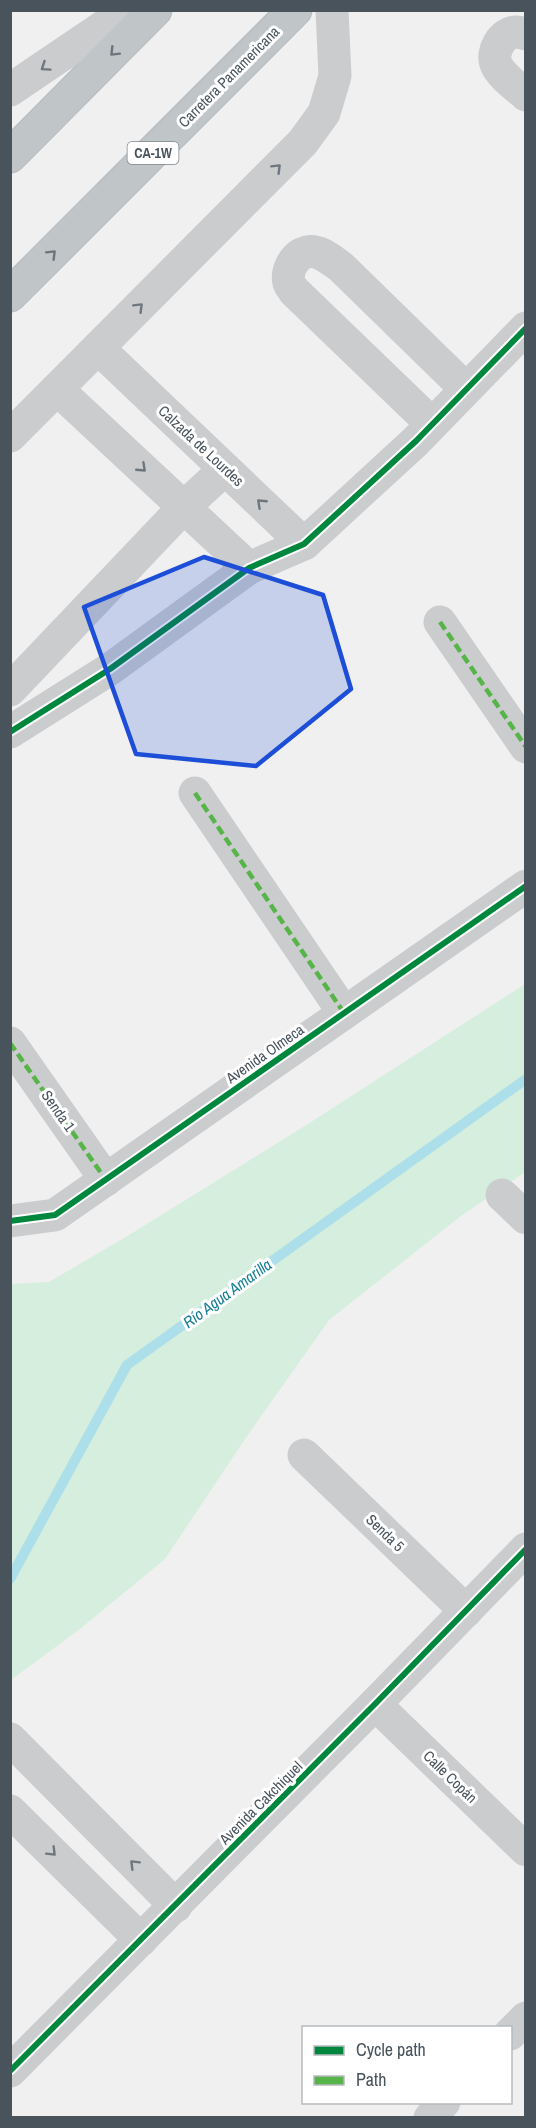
<svg xmlns="http://www.w3.org/2000/svg" width="536" height="2128" font-family="'Archivo Narrow',sans-serif">
<style>
.green{fill:#d6eede}
.lines{fill:none;stroke-linecap:round;stroke-linejoin:round}
.stream{stroke:#acdfea;stroke-width:10}
.trunk-casing{stroke:#b6babf;stroke-width:35}
.minor{stroke:#caccce;stroke-width:33}
.trunk{stroke:#c0c5c8;stroke-width:33}
.quiet{stroke:#57b448;stroke-width:4.5;stroke-dasharray:9 4.5;stroke-linecap:butt}
.cycleway-casing{stroke:#fff;stroke-width:10}
.cycleway{stroke:#00873e;stroke-width:6}
.oneway{stroke:#6c757c}
.oneway2{stroke:#6f777e}
.marked{fill:#1d4ed8;fill-opacity:0.2;stroke:#1d4ed8;stroke-width:4.5;stroke-linejoin:round}
.labels{text-anchor:middle;stroke-width:6;stroke-linejoin:round;paint-order:stroke}
.shield{fill:#fff;stroke:#7f878d;stroke-width:1.5}
.shield-label{font-size:14px;font-weight:bold;fill:#48535c}
.street-label{font-size:15px;fill:#48535c;stroke:#fff}
.water-label{font-size:16px;font-style:italic;fill:#137d94;stroke:#fff}
</style>
<rect width="100%" height="100%" fill="#f1f0f0"/>
<path class="green" d="M525 984V1172L461 1216 329 1320 245 1439 165 1559 80 1629 11 1680V1284L49 1282 129 1235 311 1122Z"/>
<g class="lines">
<path class="stream" d="M10 1579 127 1365 526 1079"/>
<defs>
<g id="trunk">
<path d="M10 156 155 10"/>
<path d="M10 295 295 10"/>
</g>
</defs>
<use href="#trunk" class="trunk-casing"/>
<g class="minor">
<path d="M526 34C522 33 519 32 516 32 502 32 491 52 496 64 501 76 516 86 526 95"/>
<path d="M10 90 128 10"/>
<path d="M98 348 304 544"/>
<path d="M57 389 249 568"/>
<path d="M432 424 294 291C292 288 290 286 289 283 286 271 294 255 307 252 319 249 331 260 341 267L466 389"/>
<path d="M10 436 303 142 324 113 335 76 332 10"/>
<path d="M440 622 526 747"/>
<path d="M10 690 184 507 225 469"/>
<path d="M10 732 110 669 249 568 304 544 416 441 526 328"/>
<path d="M195 793 344 1013"/>
<path d="M10 1043 106 1180"/>
<path d="M502 1195 526 1218"/>
<path d="M10 1221 55 1215 526 886"/>
<path d="M304 1455 466 1611"/>
<path d="M375 1704 526 1850"/>
<path d="M10 1739 176 1906"/>
<path d="M10 1811 141 1940"/>
<path d="M510 2034 526 2018"/>
<path d="M10 2071 375 1704 526 1549"/>
<path d="M430 2118 444 2102"/>
</g>
<use href="#trunk" class="trunk"/>
<g class="quiet">
<path d="M440 622 526 747"/>
<path d="M195 793 344 1013"/>
<path d="M10 1043 106 1180"/>
</g>
<defs>
<g id="cycleway">
<path d="M10 732 110 669 249 568 304 544 416 441 526 328"/>
<path d="M10 1221 55 1215 526 886"/>
<path d="M10 2071 375 1704 526 1549"/>
</g>
</defs>
<use href="#cycleway" class="cycleway-casing"/>
<use href="#cycleway" class="cycleway"/>
</g>
<defs><path id="oneway-chevron" d="M-2-3.5L2.5 0L-2 3.5" fill="none" stroke-width="1.6" stroke-linecap="round" stroke-linejoin="round" transform="scale(1.5)"/></defs>
<g class="oneway">
<use href="#oneway-chevron" transform="translate(114 52) rotate(135)"/>
<use href="#oneway-chevron" transform="translate(52 254) rotate(-45)"/>
</g>
<g class="oneway2">
<use href="#oneway-chevron" transform="translate(45 67) rotate(146)"/>
<use href="#oneway-chevron" transform="translate(277 168) rotate(-45)"/>
<use href="#oneway-chevron" transform="translate(139 307) rotate(-45)"/>
<use href="#oneway-chevron" transform="translate(142 468) rotate(43)"/>
<use href="#oneway-chevron" transform="translate(261 503) rotate(-137)"/>
<use href="#oneway-chevron" transform="translate(52 1852) rotate(45)"/>
<use href="#oneway-chevron" transform="translate(134 1864) rotate(-135)"/>
</g>
<path class="marked" d="M204 557 323 595 351 689 256 766 136 754 84 607Z"/>
<g class="labels">
<rect class="shield" x="127.5" y="142" width="51" height="22" rx="4.5"/>
<g class="shield-label">
<text x="153" y="158">CA-1W</text>
</g>
<g class="street-label">
<text transform="translate(229 77) rotate(-45)" y="5">Carretera Panamericana</text>
<text transform="translate(201 446) rotate(43)" y="5">Calzada de Lourdes</text>
<text transform="translate(265 1054) rotate(-35)" y="5">Avenida Olmeca</text>
<text transform="translate(58 1111) rotate(55)" y="5">Senda 1</text>
<text transform="translate(385 1533) rotate(44)" y="5">Senda 5</text>
<text transform="translate(450 1777) rotate(44)" y="5">Calle Copán</text>
<text transform="translate(261 1803) rotate(-45)" y="5">Avenida Cakchiquel</text>
</g>
<g class="water-label">
<text transform="translate(227 1293) rotate(-36)" y="6">Río Agua Amarilla</text>
</g>
</g>
<rect width="536" height="2128" fill="none" stroke="#48535c" stroke-width="24"/>
<rect x="302" y="2026" width="210" height="78" fill="#ffffff" stroke="#b6babe" stroke-width="1.5"/>
<rect x="314" y="2046" width="30" height="9" fill="#00873e" stroke="#b6babe" stroke-width="1.5"/>
<text x="356" y="2056" font-size="18" fill="#48535c">Cycle path</text>
<rect x="314" y="2076" width="30" height="9" fill="#57b448" stroke="#b6babe" stroke-width="1.5"/>
<text x="356" y="2086" font-size="18" fill="#48535c">Path</text>
</svg>
